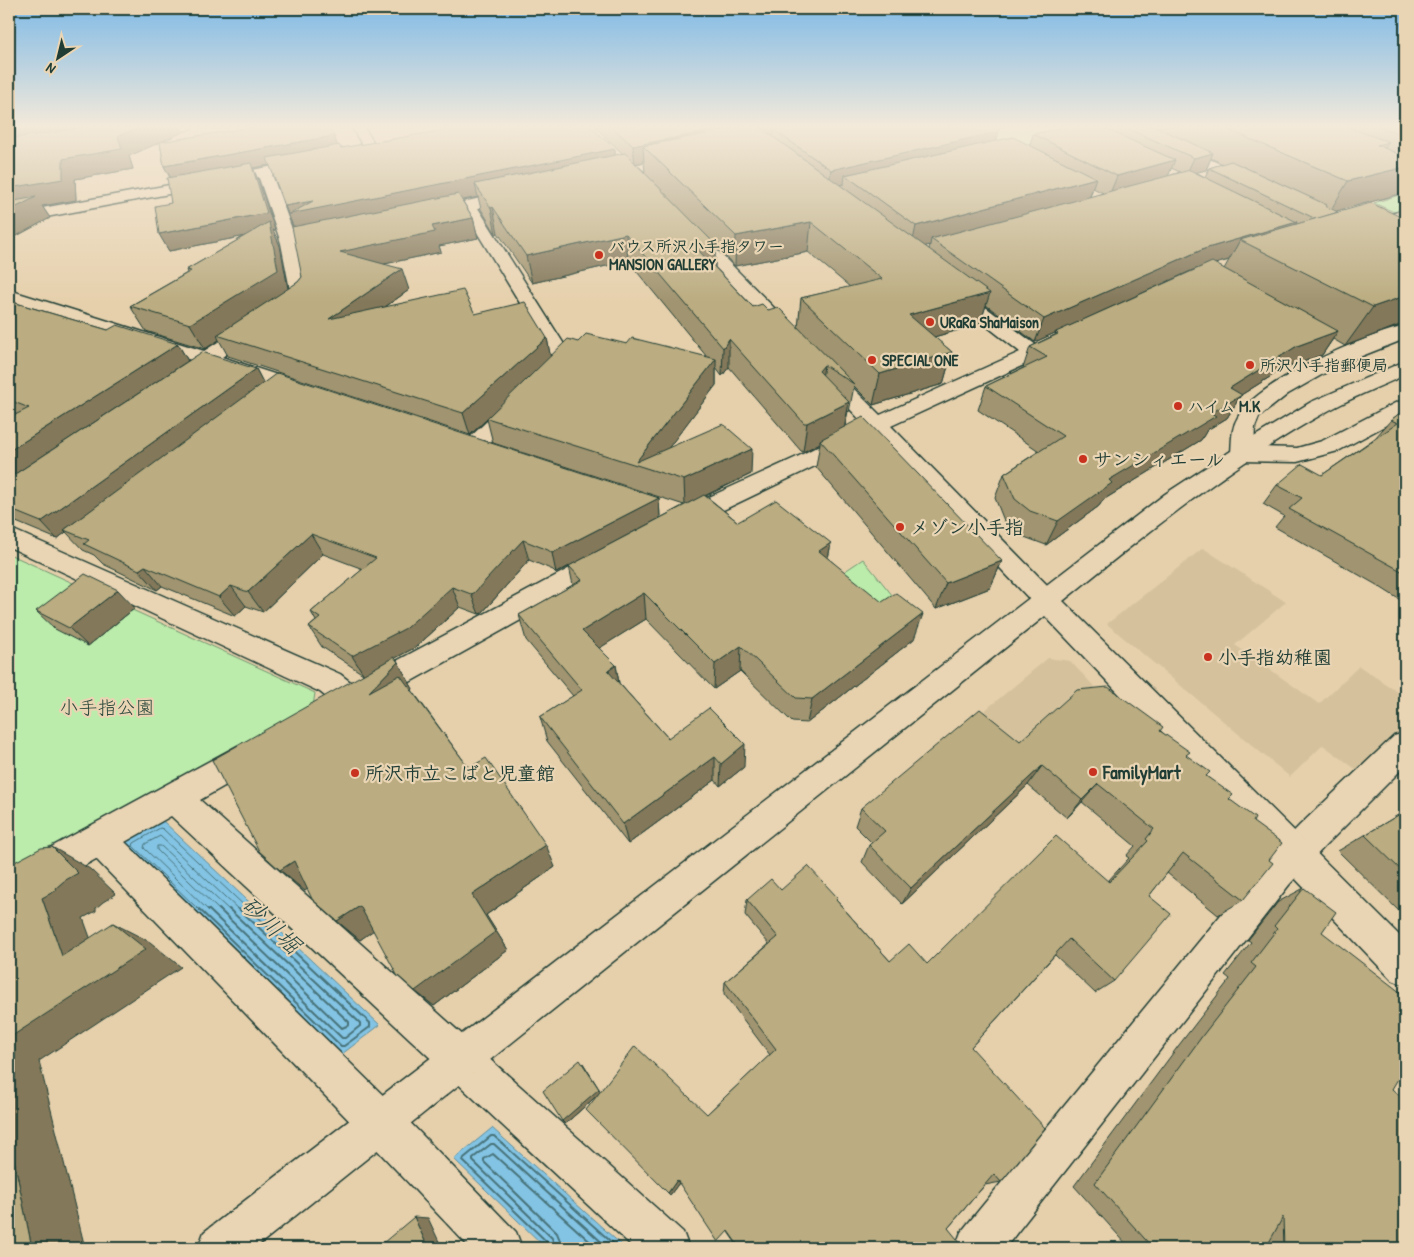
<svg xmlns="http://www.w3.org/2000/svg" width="1414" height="1257" font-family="'Patrick Hand','Klee One',sans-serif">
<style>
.built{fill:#d5c29d}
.green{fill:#bcecab;stroke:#6e9470}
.water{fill:#83c3e3;stroke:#5b8d9d}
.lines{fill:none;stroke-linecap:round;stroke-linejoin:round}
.shore-far1{stroke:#47737a;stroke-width:1}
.shore{stroke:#47737a;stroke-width:2}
.street-casing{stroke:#1f3d34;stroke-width:3}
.secondary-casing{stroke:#1f3d34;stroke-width:3}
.street{fill:#e9d4b3;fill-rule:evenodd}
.secondary{fill:#e9d4b3;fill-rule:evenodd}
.wall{fill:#a1946f;stroke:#1f3d34;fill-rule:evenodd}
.shaded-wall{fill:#83785a;stroke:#1f3d34}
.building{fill:#bbac81;stroke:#1f3d34}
.poi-dot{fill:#c8321e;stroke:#e9d4b3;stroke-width:2}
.labels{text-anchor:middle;stroke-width:4.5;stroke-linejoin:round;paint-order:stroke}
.far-poi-label{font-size:16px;font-weight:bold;fill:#1f3d34;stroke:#e9d4b3;text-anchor:start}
.poi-label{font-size:19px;font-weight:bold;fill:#1f3d34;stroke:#e9d4b3;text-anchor:start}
.park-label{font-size:19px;fill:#27463a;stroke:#e9d4b3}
.near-water-label{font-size:24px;font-style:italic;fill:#294a46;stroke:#e9d4b3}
</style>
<rect width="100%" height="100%" fill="#e6d0ac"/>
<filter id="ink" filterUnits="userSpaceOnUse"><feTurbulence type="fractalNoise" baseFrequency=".02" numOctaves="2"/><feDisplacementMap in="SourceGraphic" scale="10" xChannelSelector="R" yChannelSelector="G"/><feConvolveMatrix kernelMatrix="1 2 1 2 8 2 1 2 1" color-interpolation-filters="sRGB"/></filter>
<g filter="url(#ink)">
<g class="built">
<path d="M1203 548 1286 602 1235 645 1319 704 1359 666 1405 697V727L1361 773 1323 745 1290 777 1107 624Z"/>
<path d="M1048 658 1070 661 1149 744 1086 806 978 716Z"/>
</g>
<g class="green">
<path d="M962 126H1104L1005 149Z"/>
<path d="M1240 126 1405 185V209L1394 212 1374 203 1402 194Z"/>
<path d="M9 554 315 693 313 707 9 874Z"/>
<path d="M863 559 901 606 873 626 771 621Z"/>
</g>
<g class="water">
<path d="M163 821 380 1025 342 1054 123 843Z"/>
<path d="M492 1128 625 1248H546L454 1159Z"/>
</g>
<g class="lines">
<g class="shore-far1">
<path d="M200 911 133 846 134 843 160 828 163 829 250 911"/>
<path d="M209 911 144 848 145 844 160 836 240 911"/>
<path d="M220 911 157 850V846H161L230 911"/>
</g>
<g class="shore">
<path d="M199 909 341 1046H344L370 1027V1023L249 909"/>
<path d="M208 909 342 1038H345L360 1026V1023L239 909"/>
<path d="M219 909 342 1028 349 1025V1022L229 909"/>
<path d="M549 1248 547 1242 463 1161 464 1158 491 1136H494L618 1248"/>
<path d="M555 1248 552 1238 473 1161V1158L491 1144H494L608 1248"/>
<path d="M563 1248 557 1233 484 1162V1159L493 1154 597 1248"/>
</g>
<defs>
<g id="street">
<path d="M164 126H194L187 130 144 137 137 133 139 130Z"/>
<path d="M351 126H363L380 152 378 155H368Z"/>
<path d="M1122 126H1139L1252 179 1254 182 1252 185H1242L1124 129Z"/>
<path d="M264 168 269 169 271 172 295 237 330 230 336 232 338 235 336 238 298 246 309 297 306 301 222 357 311 386 314 390 311 394 304 396 297 394 209 366C198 373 189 383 175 379L172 375 175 371 191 360 9 301V290L204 351 291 295 281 243 257 172 259 169Z"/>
<path d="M516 190 521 192 524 195 521 198 478 208 574 360C566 372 554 386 539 382L536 378 554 359 464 211 429 219 423 217 421 214 423 211Z"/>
<path d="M1405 210V220L1363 232 1357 230 1355 227 1357 224Z"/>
<path d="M689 226 695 228 793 327 796 331 793 335 786 337 779 335 683 234 681 231 683 228Z"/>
<path d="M953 286 959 287 1036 345 1053 337 1060 335 1067 337 1070 341 1067 345 891 426 1055 593 1059 600 1055 607 1046 610 1037 607 874 435 813 467 692 525 683 528 674 525 671 519 674 513 797 457 863 423 820 377 817 373 820 369 827 367 834 369 880 415 1020 352 947 295 944 291 947 287Z"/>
<path d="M1405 326V339L1339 365 1288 394 1259 417 1255 427 1254 447 1297 448 1322 441 1397 402 1405 401V415L1338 451 1297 462 1242 461 1234 459 1231 454C1232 441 1231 428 1238 417 1259 380 1364 336 1405 326Z"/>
<path d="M516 400 524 401 527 406 524 411 482 451 474 453 466 451 463 446 466 441 508 401Z"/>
<path d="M9 528 340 674 357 687 361 680 596 554 605 552 614 554 618 561 614 568 381 698 371 701 363 699 359 707C341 713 334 703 320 692L9 547Z"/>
<path d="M1405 733V766L1324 847 1289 885 1005 1248H955L961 1232 1265 861 1300 825 1394 736Z"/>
<path d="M252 740 263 744 268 754 263 764 200 800 683 1232 689 1248H634L171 816 125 842 395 1107 516 1232 522 1248H470L365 1137 96 859 21 901 9 906V870L241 744Z"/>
</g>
<g id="secondary">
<path d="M307 160 312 161 314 164 312 167 9 224V214Z"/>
<path d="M1405 361V375C1379 387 1351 398 1326 412 1231 465 1147 533 1063 601L1405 941V985L1392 980 1045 616 255 1248H198L204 1232 1165 494 1234 449 1311 402Z"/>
</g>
</defs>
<use href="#street" class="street-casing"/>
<use href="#secondary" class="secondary-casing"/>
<use href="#street" class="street"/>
<use href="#secondary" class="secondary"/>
</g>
<g class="wall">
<path d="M9 126 183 132 162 142 334 136 337 145 341 148 615 155 623 154 595 127V126H995L997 141 1030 145 1033 134 1106 129 1107 126H1405V186L1400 194 1336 211 1405 323 1345 346 1333 339 1322 355 1281 370 1241 395 1227 418 1207 430 1201 440 1103 500 1099 506 1046 545 1019 535 1005 523 995 498 1004 474 1039 451 978 410 986 386 1023 368 1030 347 1055 335 1056 332 1193 270 1035 342 986 305 980 324 934 337 952 352 943 384 873 405 854 386 849 412 848 411 845 427 1002 561 990 588 936 609 816 467 820 443 803 452 801 451 729 367 722 376 716 368V385L668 448 751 474 706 496 738 522 831 543 828 558 914 639 807 723 792 722 740 671 714 689 646 619 599 648 616 665 619 683 668 738 744 767 720 786 715 780 628 844 547 741 540 717 573 696 526 640 519 615 573 585 569 566 584 559 556 573 553 570 529 560 482 613 479 614 460 607 416 647 395 658 398 662 413 689 412 690 469 768 555 867 486 915 508 950 434 1006 415 991 373 930 360 940 337 921 307 889 305 891 363 674 322 647 309 627 316 621 311 612 363 569 323 554 263 612 246 606 235 616 162 586 157 590 103 564 94 555 83 550 66 532 57 539 9 519V418L16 414 9 411V301L108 330 178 344 188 361 256 369 263 383 659 498 660 518 684 505 493 443 487 419 470 435 228 356 219 340 205 349 146 331 130 306 187 273 186 270 245 236 169 251 159 234 171 203 170 178 164 166 160 142 129 156 133 169 75 179 76 200 42 206 50 218 9 240ZM1211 158 1223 164 1209 168 1205 177 1196 172 1206 170ZM644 162 645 172 636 164ZM270 165 293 226 295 227 302 277 298 282 288 289 280 246 273 230H275L258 180 253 168ZM1171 168 1180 172 1168 176ZM1093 188 1103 193 1090 197ZM478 197 481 209 496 234 498 233 532 283 628 261 707 357 627 344 578 342 550 356 547 338 385 307 409 290 384 264 441 252 439 246 478 238 473 218 462 200ZM715 245 735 266 808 252 850 287 801 298 798 328 768 310 753 307 715 267ZM930 245 929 249 925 246ZM1229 260 1224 269 1215 264Z"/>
<path d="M1405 409V603L1375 584 1275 527 1284 516 1263 504 1277 485 1322 475 1375 438 1391 420Z"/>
<path d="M135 608 88 646 55 629 36 611Z"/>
<path d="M1161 731 1186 755 1229 799 1253 822 1269 860 1243 900 1218 915 1167 873 1149 896 1114 981 1095 993 1055 955 971 1047 1001 1182 985 1185 948 1228 957 1248H739L728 1232 679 1183 670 1195 600 1092 565 1124 601 1092 707 1114 770 1055 724 994 725 982 769 944 745 915 747 900 781 890 837 901 890 961 927 964 1108 881 1129 858 1126 856 1135 846 1082 802 1067 818 1028 785 902 904 862 862 869 845 872 843 855 826 861 808 1020 741Z"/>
<path d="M1405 811V917L1338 851Z"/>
<path d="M1304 888 1322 932 1392 1089 1405 1248H1135L1134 1246H1128L1074 1186 1179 1045 1230 979 1225 975 1251 942 1248 940 1278 902Z"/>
</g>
<g class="shaded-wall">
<path d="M18 126H180L183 132 129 156 133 169 75 179 76 200 42 206 50 218 9 240V188L63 159 9 149V127Z"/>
<path d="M735 126H817L774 130V135L657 159 643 146 644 162 635 164 633 146Z"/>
<path d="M1000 128 995 146 845 175 844 184 828 188 831 170Z"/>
<path d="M334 136 340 152 253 168 258 180 275 230H273L280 246 289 294 217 335 219 340 205 349 190 324 271 231 169 251 159 234 267 213 173 182 164 166Z"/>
<path d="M1389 142 1370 173 1377 145Z"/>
<path d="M1405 145V164L1390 168Z"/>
<path d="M615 149 616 168 475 184 478 197 298 234 295 226H293L285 206Z"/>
<path d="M1213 153 1206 170 1186 175 1194 158Z"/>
<path d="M1175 160 1166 181 1109 196 1117 176Z"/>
<path d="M1405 167V186L1400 194 1329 213 1348 181Z"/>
<path d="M1096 178 1088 201 931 239 930 245 911 250 916 226Z"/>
<path d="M493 207 498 233 496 234 491 208Z"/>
<path d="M473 218 478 238 439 246 441 252 347 272 340 252 432 226Z"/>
<path d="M811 222 808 252 735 266 736 236Z"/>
<path d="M1297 222 1285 244 1240 240 1229 260 1193 270 1035 342 1044 319 1204 249Z"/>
<path d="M626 234 628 261 532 283 526 256Z"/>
<path d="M715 244V270L696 248Z"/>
<path d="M402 269 409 290 338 340 329 319Z"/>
<path d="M990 293 980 324 902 346 909 315Z"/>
<path d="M1405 296V323L1345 346 1373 307Z"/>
<path d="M1338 331 1322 355 1281 370 1241 395 1227 418 1207 430 1201 440 1103 500 1099 506 1046 545 1058 521 1109 480 1211 413 1230 388 1297 346Z"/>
<path d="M547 338 551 359 487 418V419L470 435 463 413Z"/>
<path d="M729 339V367L722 376 723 348Z"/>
<path d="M178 344 188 361 9 478V451Z"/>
<path d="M952 352 943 384 873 405 880 374Z"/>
<path d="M716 359V385L652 470 636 462Z"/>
<path d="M824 365 820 393 819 371Z"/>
<path d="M256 369 265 386 64 530 66 532 57 539 41 522Z"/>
<path d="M849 402 844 430 820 440V443L803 452 807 423Z"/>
<path d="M752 449 751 474 685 505 684 480Z"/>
<path d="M659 498 660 518 556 573 552 553Z"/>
<path d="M311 534 323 554 263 612 248 592Z"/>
<path d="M523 540 529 560 482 613 479 614 471 594Z"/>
<path d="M831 543 826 569 819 551Z"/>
<path d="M1002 561 990 588 936 609 946 583Z"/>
<path d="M145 566 162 586 157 590 139 570Z"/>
<path d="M231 586 246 606 235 616 219 597Z"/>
<path d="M452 587 460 607 416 647 364 675 352 656Z"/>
<path d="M118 590 135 608 88 646 69 628Z"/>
<path d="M644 593 646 619 587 656 582 631Z"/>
<path d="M923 614 914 639 807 723 812 699Z"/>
<path d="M741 646 740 671 714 689 715 664Z"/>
<path d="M398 662 413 689 386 719 369 692Z"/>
<path d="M616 665 620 690 608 671Z"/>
<path d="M745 744 744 767 720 786 721 764Z"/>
<path d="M715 757V780L628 844 623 824Z"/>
<path d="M1042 766 1028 785 902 904 911 888Z"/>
<path d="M1098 784 1082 802 1067 818 1082 800Z"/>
<path d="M546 845 555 867 486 915 508 950 434 1006 415 991 472 895Z"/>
<path d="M52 847 90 869 116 894 103 902 96 908V911L83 918 103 973 62 956 42 898 64 881Z"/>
<path d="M294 861 317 882 305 891 280 870Z"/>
<path d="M360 906 381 925 360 940 337 921Z"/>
<path d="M113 923 150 942 181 967 39 1061 85 1248H32L9 1135V1038Z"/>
<path d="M583 1063 601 1092 565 1124 562 1121Z"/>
<path d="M677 1180 679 1183 670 1195 668 1193Z"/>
<path d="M414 1217 428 1218 442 1248H428Z"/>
</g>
<g class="building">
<path d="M92 126H143L118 136 122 149 63 159V179L9 188V139Z"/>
<path d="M259 126H328L334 136 164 166 160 142Z"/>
<path d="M467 126H590L615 149 290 214 313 201 285 206 267 158 339 145 341 148Z"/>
<path d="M611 126H735L633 146Z"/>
<path d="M747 126H758L990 293 909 315 952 352 880 374 801 298 882 279 811 222 736 236 643 146Z"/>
<path d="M793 126H995L1000 128 998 132 831 170 774 130Z"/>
<path d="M1071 126H1099L1175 160 1117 176 1033 134Z"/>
<path d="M1122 126H1154L1213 153 1194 158Z"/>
<path d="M1220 126H1345L1389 142 1377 145 1405 157V167L1348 181Z"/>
<path d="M1379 126H1405V136Z"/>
<path d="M1013 137 1096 178 916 226 845 175Z"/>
<path d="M625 153 715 244 696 248 753 307 762 304 768 310 778 307 854 384 824 365 819 371 849 402 807 423H804L729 339 723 348 626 234 526 256 493 207 491 208 475 184Z"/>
<path d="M1231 161 1327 205 1325 206 1338 212 1316 219 1209 168Z"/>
<path d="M251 163 267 213 159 234 155 206 171 203 167 178Z"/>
<path d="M1190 170 1297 222 1204 249 1044 319 931 239Z"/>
<path d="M458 194 473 218 432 226 435 232 340 252 402 269 329 319 463 290 475 314 525 302 547 338 463 413 217 335 298 282 302 277 292 227Z"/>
<path d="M36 197 9 211V202Z"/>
<path d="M1371 203 1405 219V296L1373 307 1240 240Z"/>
<path d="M269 222 278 270 190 324 130 306 191 271 186 270Z"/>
<path d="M1212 262 1338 331 1297 346 1230 388 1242 395 1211 413 1216 416 1109 480 1112 483 1058 521 1030 511 1015 499 1004 474 1063 436 986 386 1047 357 1030 347 1058 334 1056 332Z"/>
<path d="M9 301 108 330 117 325 178 344 9 451V418L29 408 9 400Z"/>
<path d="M586 334 627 344 632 338 716 359 636 462 723 424 752 449 684 480 487 418 568 339 578 342Z"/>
<path d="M202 352 256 369 41 522 9 509V478Z"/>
<path d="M277 373 659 498 552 553 548 550 523 540 474 593 471 594 452 587 406 628 352 656 309 627 320 618 311 612 376 558 311 534 248 592 231 586 219 597 145 566 139 570 84 544 89 540 64 530Z"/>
<path d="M1405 409V573L1289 509 1302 498 1277 485 1302 464 1322 475 1398 423 1391 420Z"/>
<path d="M863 417 1002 561 946 583 820 440Z"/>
<path d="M704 495 738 522 776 500 831 543 819 551 882 602 896 593 923 614 812 699 796 698 741 646 715 664 644 593 582 631 616 665 608 671 668 738 709 708 745 744 721 764 715 757 623 824 540 717 582 690 519 615 582 580 569 566Z"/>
<path d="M85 574 118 590 69 628 36 611Z"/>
<path d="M394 657 398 662 369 692 400 675 469 768 486 758 546 845 472 895 495 932 415 991 397 975 360 906 337 921 312 899 294 861 280 870 259 851 212 760Z"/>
<path d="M1108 687 1163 727 1160 731 1190 752 1186 755 1210 772 1206 776 1233 795 1229 799 1255 818 1253 822 1282 843 1269 860 1273 863 1243 900 1183 853 1149 896 1171 914 1114 981 1069 939 971 1047 1045 1128 1001 1182 994 1174 948 1228 961 1244 957 1248H740L728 1231 718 1242 677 1180 668 1193 586 1110 635 1046 707 1114 776 1049 725 982 778 937 747 900 771 879 781 890 808 866 838 898 836 900 890 961 909 944 927 964 1056 836 1109 882 1148 841 1146 839 1154 829 1098 784 1082 800 1042 766 911 888 869 845 885 831 861 808 980 709 1020 741 1077 690Z"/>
<path d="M1405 811V874L1365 835Z"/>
<path d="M52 847 78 873 64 881 56 888 57 890 42 898 62 956 113 923 146 949 9 1038V865L41 848Z"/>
<path d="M1304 888 1336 912 1322 932 1405 996V1067L1392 1089 1405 1101V1248H1284L1283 1217 1266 1248H1160L1155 1243 1152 1247 1095 1183 1203 1035 1256 967 1251 963 1277 929 1274 926Z"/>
<path d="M580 1060 599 1089 562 1121 543 1091Z"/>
<path d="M9 1135 32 1248H9Z"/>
<path d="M414 1217 428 1248H377Z"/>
</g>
</g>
<linearGradient id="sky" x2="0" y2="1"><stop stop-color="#7fbae6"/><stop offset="0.42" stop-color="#f4eada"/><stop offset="1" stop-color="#f4eada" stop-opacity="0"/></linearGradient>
<rect width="1414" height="302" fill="url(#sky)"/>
<g class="poi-dot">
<circle cx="599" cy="255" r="5"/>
<circle cx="930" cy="322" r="5"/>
<circle cx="872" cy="360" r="5"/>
<circle cx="1250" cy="365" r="5"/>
<circle cx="1178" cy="406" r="5"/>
<circle cx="1083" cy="459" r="5"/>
<circle cx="900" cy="527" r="5"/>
<circle cx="1208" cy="657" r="5"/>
<circle cx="1093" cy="772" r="5"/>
<circle cx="355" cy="773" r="5"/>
</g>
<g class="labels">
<g class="far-poi-label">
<text x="609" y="252">バウス所沢小手指タワー<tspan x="609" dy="18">MANSION GALLERY</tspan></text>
<text x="940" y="328">URaRa ShaMaison</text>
<text x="882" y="366">SPECIAL ONE</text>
<text x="1260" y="371">所沢小手指郵便局</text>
<text x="1188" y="412">ハイム M.K</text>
</g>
<g class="poi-label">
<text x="1093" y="466">サンシィエール</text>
<text x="910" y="534">メゾン小手指</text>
<text x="1218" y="664">小手指幼稚園</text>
<text x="1103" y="779">FamilyMart</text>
<text x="365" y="780">所沢市立こばと児童館</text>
</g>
<g class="park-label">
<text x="107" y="714">小手指公園</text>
</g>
<g class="near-water-label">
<text transform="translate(271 925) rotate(43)" y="8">砂川堀</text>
</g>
</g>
<rect width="1414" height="1257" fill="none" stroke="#e9d4b3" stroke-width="30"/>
<rect x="15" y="15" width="1384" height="1227" fill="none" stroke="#1f3d34" stroke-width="2" filter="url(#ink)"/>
<g transform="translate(58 58) rotate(215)" stroke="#e9d4b3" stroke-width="4" paint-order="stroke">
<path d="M0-4L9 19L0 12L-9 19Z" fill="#1f3d34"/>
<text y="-8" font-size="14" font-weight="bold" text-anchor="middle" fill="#1f3d34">N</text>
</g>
</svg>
